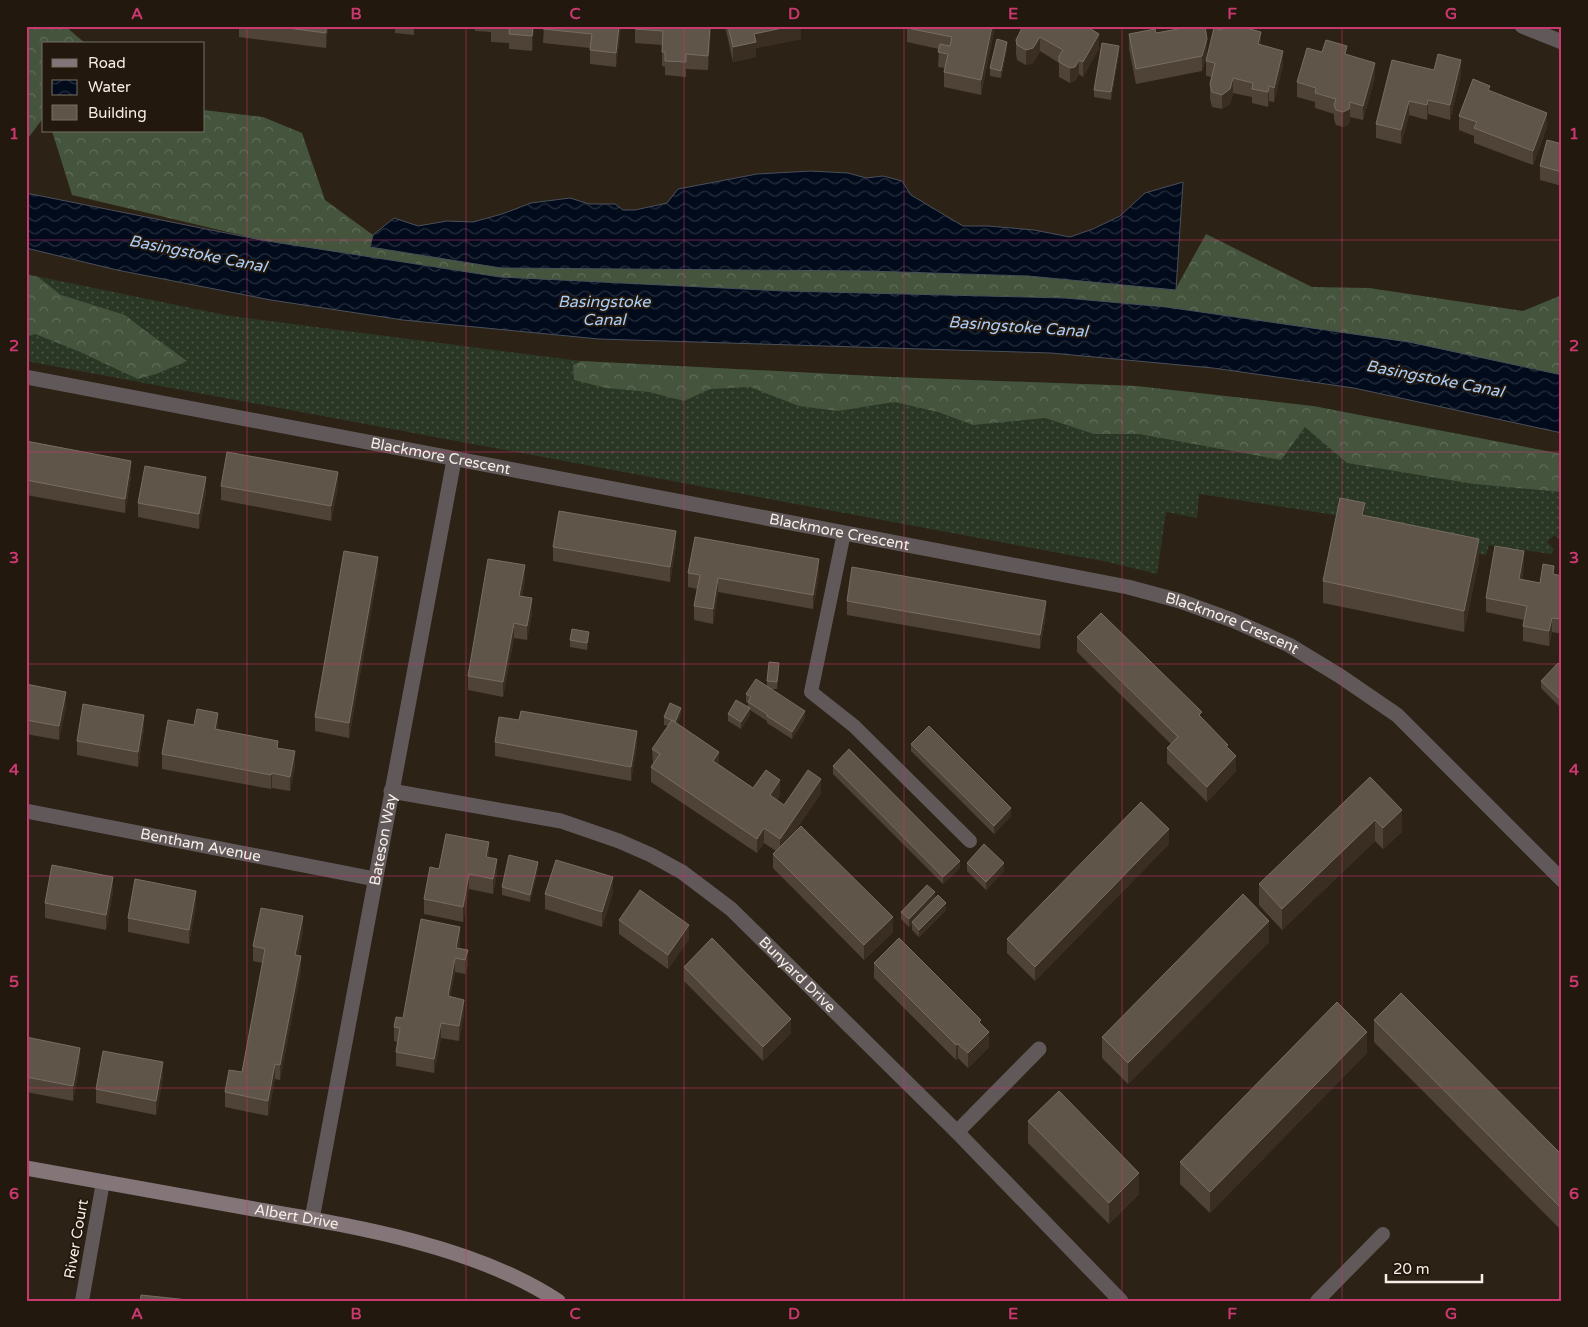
<svg xmlns="http://www.w3.org/2000/svg" width="1588" height="1327" font-family="'Varela Round',sans-serif">
<style>
.grass{fill:url(#grass-dots)}
.forest{fill:url(#forest-crowns)}
.water{fill:url(#water-waves);stroke:#4a4f59}
.lines{fill:none;stroke-linecap:round;stroke-linejoin:round}
.lane{stroke:#61585a;stroke-width:14}
.street{stroke:#61585a;stroke-width:15}
.secondary{stroke:#837578;stroke-width:15}
.wall{fill:#4e4336}
.shaded-wall{fill:#392e21}
.building{fill:#605549;stroke:#776d62}
.grid{fill:none;stroke:#ca3870;stroke-width:1;stroke-opacity:0.55}
.labels{text-anchor:middle;stroke-width:4;stroke-linejoin:round;paint-order:stroke}
.street-label{font-size:15px;fill:#f6eee7;stroke:#23180d}
.water-label{font-size:16px;font-style:italic;fill:#aacef9;stroke:#23180d}
.neatline{fill:none;stroke:#ca3870;stroke-width:2}
.grid-label{font-size:16px;text-anchor:middle;font-weight:bold;fill:#ca3870}
</style>
<defs>
<pattern id="grass-dots" width="8" height="8" patternUnits="userSpaceOnUse" patternTransform="scale(1.25)"><rect width="8" height="8" fill="#2a3724"/><path d="M2 2h.1M6 6h.1" fill="none" stroke="#4a5444" stroke-width="1.8" stroke-linecap="round"/></pattern>
<pattern id="forest-crowns" width="20" height="18" patternUnits="userSpaceOnUse" patternTransform="scale(1.25)"><rect width="20" height="18" fill="#44543d"/><path d="M2 6a3 3 0 1 1 6 0M12 15a3 3 0 1 1 6 0" fill="none" stroke="#606d59"/></pattern>
<pattern id="water-waves" width="16" height="10" patternUnits="userSpaceOnUse" patternTransform="scale(1.25)"><rect width="16" height="10" fill="#010b1c"/><path d="M0 5q4-4 8 0t8 0" fill="none" stroke="#272f3d"/></pattern>
</defs>
<rect width="100%" height="100%" fill="#2d2216"/>
<path class="grass" d="M26 274 230 316 581 361 891 377 1136 386 1313 406 1562 454V543L1555 535 1547 542 1554 549 1551 554 1489 545 1486 555 1378 537 1380 522 1199 494 1197 518 1166 512 1157 574 1108 562 26 361Z"/>
<g class="forest">
<path d="M26 26H65L86 44H44V117L26 141Z"/>
<path d="M204 110 263 117 302 133 325 200 373 235 370 247 501 268 868 271 1028 276 1175 290 1206 234 1312 287 1369 288 1523 311 1562 295V375L1409 342 1166 307 1065 298 784 291 500 277 261 240 72 195 52 131H204Z"/>
<path d="M26 274 38 277 61 295 125 315 143 329 187 361 156 374 138 379 78 351 35 334 26 337Z"/>
<path d="M581 361 891 377 1136 386 1313 406 1562 454V492L1474 484 1347 463 1305 427 1281 460 1139 434H1094L1045 418 973 425 938 412 894 402 838 411 799 406 750 387 710 389 684 401 649 392 606 388 574 380 573 365Z"/>
</g>
<g class="water">
<path d="M811 171 848 173 866 178 883 176 902 181 911 195 963 226H988L1034 230 1070 237 1093 229 1120 216 1145 193 1183 182 1176 290 1028 276 868 271 501 268 370 247 373 235 394 218 418 226 447 221 473 222 502 214 531 203 570 198 589 204H615L623 210H635L667 203 678 189 757 174Z"/>
<path d="M26 193 261 240 500 277 784 291 1065 298 1166 307 1409 342 1562 375V433L1354 388 1213 368 1051 353 599 339 403 320 271 300 117 270 26 248Z"/>
</g>
<g class="lines">
<g class="lane">
<path d="M844 533 811 692 854 726 970 841"/>
<path d="M82 1301 103 1182"/>
<path d="M1317 1301 1383 1234"/>
</g>
<g class="street">
<path d="M1522 26 1562 42"/>
<path id="s1" d="M26 377 1128 587 1180 601 1232 620 1289 645 1340 676 1397 715 1562 880"/>
<path id="s2" d="M391 791 561 821 619 841 651 855 682 872 731 909 957 1132 1121 1301"/>
<path id="s3" d="M26 811 375 879"/>
<path d="M957 1132 1039 1049"/>
<path id="s4" d="M312 1219 454 460"/>
</g>
<path class="secondary" id="s5" d="M26 1168C102 1182 178 1196 254 1209 352 1226 473 1245 558 1301"/>
</g>
<g class="wall">
<path d="M239 26H328L326 48 239 37Z"/>
<path d="M395 26H414V35L395 33Z"/>
<path d="M428 26H443V28L428 27Z"/>
<path d="M475 26H534L532 51 509 49V43L491 42V32L475 31Z"/>
<path d="M544 26H621L616 67 590 64V48L543 43Z"/>
<path d="M635 26H711L708 70 686 69V77L665 75V67L662 66V45L635 43Z"/>
<path d="M725 26H801V39L756 48V57L733 62Z"/>
<path d="M907 26H995L981 95 944 87V72L945 68 938 67 939 49 907 42Z"/>
<path d="M1023 26 1099 48 1083 77 1079 74 1075 81 1070 83 1059 77V63L1040 51 1033 63 1026 65 1017 60 1016 54V40Z"/>
<path d="M1176 26H1205L1207 54 1202 71 1136 84 1129 49V34L1156 33 1176 29Z"/>
<path d="M1261 45 1283 65 1274 102 1269 101 1268 107 1252 103V97L1233 93 1230 104 1222 109 1212 107 1210 99V84L1211 77 1206 76V61Z"/>
<path d="M1007 49 1001 78 990 76V68Z"/>
<path d="M1322 52 1347 55 1375 77 1363 120 1350 117 1349 124 1343 127 1336 125 1334 120V114L1315 108V102L1297 97V82Z"/>
<path d="M1119 53 1111 100 1094 97V90Z"/>
<path d="M1434 70 1461 74 1450 120 1428 114 1427 120 1409 115 1401 144 1376 138V124Z"/>
<path d="M1490 91 1547 127 1533 165 1474 143V136L1459 130V116Z"/>
<path d="M1562 144V186L1540 180V166Z"/>
<path d="M26 441 131 476 125 513 26 495Z"/>
<path d="M221 486 338 487 331 521 221 500Z"/>
<path d="M206 492 199 529 138 517V503Z"/>
<path d="M676 546 670 582 553 561V547Z"/>
<path d="M1479 560 1464 632 1323 603V581Z"/>
<path d="M1524 566 1522 579 1540 583 1554 575 1562 576V634L1552 632 1549 646 1523 641V626L1524 620 1486 612V598Z"/>
<path d="M378 572 349 738 315 731V717Z"/>
<path d="M688 573 819 574 813 609 718 592 713 624 694 620V606L697 589 688 587Z"/>
<path d="M525 580 522 596 532 613 527 640 514 638 503 697 468 690V676Z"/>
<path d="M847 601 1046 615 1040 649 847 615Z"/>
<path d="M1077 637 1202 719 1228 748 1236 771 1207 802 1167 763V748L1171 744 1077 652Z"/>
<path d="M589 639 587 650 570 647V640Z"/>
<path d="M1562 666 1559 706 1541 688V681Z"/>
<path d="M779 670 777 689H770L805 718 792 739 767 723V721L750 710V715L741 729 728 721V714L748 707V703L746 702V694L767 686V681Z"/>
<path d="M26 684 66 707 59 740 26 734Z"/>
<path d="M681 715 677 724 719 764 753 788 780 794 777 800 784 805 821 793 793 834 893 932 864 960 773 868V854L776 851 764 843 757 853 651 782V767L653 764 652 749 668 726 664 725V717Z"/>
<path d="M519 720 637 745 631 781 495 756V742Z"/>
<path d="M194 725 218 728V730L278 748 295 766 290 791 272 788 271 789 162 769V754Z"/>
<path d="M144 729 138 767 77 755V741Z"/>
<path d="M911 744 1011 816 994 834 911 751Z"/>
<path d="M833 766 960 868 943 884 833 774Z"/>
<path d="M1370 777 1402 832 1383 849 1375 841 1282 930 1259 905V884Z"/>
<path d="M1169 844 1035 981 1007 953V939Z"/>
<path d="M489 857 497 873 493 894 469 889 463 922 424 914V899L439 869Z"/>
<path d="M967 863 1004 871 986 890 967 871Z"/>
<path d="M538 869 530 902 502 895V887Z"/>
<path d="M113 892 106 930 45 918V903Z"/>
<path d="M613 892 602 927 545 909V894Z"/>
<path d="M935 898 946 910 919 937 912 930V924L909 927 901 919V912Z"/>
<path d="M196 906 189 944 128 932V918Z"/>
<path d="M619 920 689 939 668 969 619 934Z"/>
<path d="M303 931 298 955 301 970 280 1080 275 1079 268 1116 225 1107V1092L242 1072 263 963 253 961V946Z"/>
<path d="M460 941 459 949 468 950V965L465 974 455 972 450 997 464 1014 459 1041 441 1038 434 1073 396 1066V1052L398 1042 394 1041V1027L403 1018Z"/>
<path d="M1269 942 1128 1084 1102 1058V1037Z"/>
<path d="M874 963 981 1024 989 1047 968 1068 958 1058 956 1060 874 978Z"/>
<path d="M684 967 791 1033 763 1061 684 981Z"/>
<path d="M1374 1020 1562 1155V1231L1374 1042Z"/>
<path d="M26 1037 80 1062 73 1101 26 1092Z"/>
<path d="M1367 1053 1210 1213 1180 1184V1162Z"/>
<path d="M163 1077 156 1115 96 1103V1089Z"/>
<path d="M1028 1121 1139 1194 1109 1224 1028 1143Z"/>
</g>
<g class="shaded-wall">
<path d="M326 26H328L326 48Z"/>
<path d="M533 26H534L532 51V36Z"/>
<path d="M619 26H621L616 67V53Z"/>
<path d="M710 26H711L708 70V56Z"/>
<path d="M792 26H801V39L756 48V57L733 62V47L754 34Z"/>
<path d="M992 26H995L981 95V80Z"/>
<path d="M1261 32V46L1258 44Z"/>
<path d="M1099 34V48L1083 77V62Z"/>
<path d="M1040 37V51L1033 63 1026 65V50Z"/>
<path d="M1207 39V54L1202 71V56Z"/>
<path d="M1007 42V49L1001 78V71Z"/>
<path d="M1119 46V53L1111 100V92Z"/>
<path d="M1283 51V65L1274 102V88Z"/>
<path d="M1079 60V74L1075 81 1070 83V68Z"/>
<path d="M1461 60V74L1450 120V105Z"/>
<path d="M1375 63V77L1363 120V106Z"/>
<path d="M1233 78V93L1230 104 1222 109V95Z"/>
<path d="M1269 86V101L1268 107V92Z"/>
<path d="M1428 100V114L1427 120V105Z"/>
<path d="M1409 101V115L1401 144V130Z"/>
<path d="M1350 102V117L1349 124 1343 127V112Z"/>
<path d="M1547 113V127L1533 165V151Z"/>
<path d="M131 461V476L125 513V499Z"/>
<path d="M338 472V487L331 521V506Z"/>
<path d="M206 477V492L199 529V514Z"/>
<path d="M1365 503V524L1362 515Z"/>
<path d="M676 531V546L670 582V567Z"/>
<path d="M1479 539V560L1464 632V611Z"/>
<path d="M1524 551V566L1519 593V579Z"/>
<path d="M378 557V572L349 738V723Z"/>
<path d="M819 559V574L813 609V595Z"/>
<path d="M525 565V580L519 610V596Z"/>
<path d="M718 578V592L713 624V609Z"/>
<path d="M532 598V613L527 640V626Z"/>
<path d="M1046 601V615L1040 649V635Z"/>
<path d="M1552 618V632L1549 646V631Z"/>
<path d="M514 623V638L503 697V682Z"/>
<path d="M589 632V639L587 650V643Z"/>
<path d="M779 663V670L777 689V682Z"/>
<path d="M66 692V707L59 740V726Z"/>
<path d="M1562 696V703L1559 706V698Z"/>
<path d="M681 708V715L675 729V722Z"/>
<path d="M750 708V715L741 729V722Z"/>
<path d="M805 711V718L792 739V732Z"/>
<path d="M218 713V728L215 744V729Z"/>
<path d="M144 715V729L138 767V752Z"/>
<path d="M637 731V745L631 781V767Z"/>
<path d="M295 751V766L290 791V777Z"/>
<path d="M719 752V767L713 761Z"/>
<path d="M1236 756V771L1207 802V787Z"/>
<path d="M272 773V788L271 789V775Z"/>
<path d="M821 779V793L780 853V839Z"/>
<path d="M780 780V794L770 810V795Z"/>
<path d="M1011 808V816L994 834V826Z"/>
<path d="M1402 810V832L1383 849V828Z"/>
<path d="M1375 820V841L1282 930V909Z"/>
<path d="M764 828V843L757 853V839Z"/>
<path d="M1169 829V844L1035 981V967Z"/>
<path d="M489 842V857H486Z"/>
<path d="M497 859V873L493 894V879Z"/>
<path d="M960 861V868L943 884V877Z"/>
<path d="M538 862V869L530 902V895Z"/>
<path d="M1004 863V871L986 890V882Z"/>
<path d="M28 866V881L26 889V874Z"/>
<path d="M469 874V889L463 922V907Z"/>
<path d="M113 877V892L106 930V915Z"/>
<path d="M613 877V892L602 927V912Z"/>
<path d="M196 891V906L189 944V930Z"/>
<path d="M935 892V900L909 927V919Z"/>
<path d="M946 903V910L919 937V930Z"/>
<path d="M303 916V931L295 969V955Z"/>
<path d="M893 917V932L864 960V945Z"/>
<path d="M1269 921V942L1128 1084V1063Z"/>
<path d="M689 925V939L668 969V955Z"/>
<path d="M460 927V941L457 958 456 948Z"/>
<path d="M468 950V965L465 974V960Z"/>
<path d="M301 956V970L280 1080V1065Z"/>
<path d="M455 958V972L448 1011V996Z"/>
<path d="M464 1000V1014L459 1041V1026Z"/>
<path d="M791 1019V1033L763 1061V1047Z"/>
<path d="M441 1023V1038L434 1073V1059Z"/>
<path d="M989 1032V1047L968 1068V1053Z"/>
<path d="M1367 1032V1053L1210 1213V1192Z"/>
<path d="M958 1044V1058L956 1060V1045Z"/>
<path d="M80 1048V1062L73 1101V1086Z"/>
<path d="M163 1062V1077L156 1115V1101Z"/>
<path d="M275 1064V1079L268 1116V1101Z"/>
<path d="M1139 1173V1194L1109 1224V1203Z"/>
</g>
<g class="building">
<path d="M272 26H326V33Z"/>
<path d="M491 26H533L532 36 509 34 510 29 491 27Z"/>
<path d="M544 26H619L616 53 590 50 592 34 543 29Z"/>
<path d="M635 26H710L708 56 686 54V62L665 61V52H662L663 31 635 29Z"/>
<path d="M728 26H792L754 34 756 42 733 47Z"/>
<path d="M907 26H992L981 80 944 72 948 54 938 52 940 44 950 46 952 37 907 28Z"/>
<path d="M1023 26H1086L1099 34 1083 62 1079 60 1075 67 1070 68 1059 62V56L1063 50 1040 37 1033 48 1026 50 1017 45 1016 40Z"/>
<path d="M1178 26H1205L1207 39 1202 56 1136 69 1129 34 1155 29 1156 33 1178 29Z"/>
<path d="M1223 26H1239L1261 32 1258 44 1283 51 1274 88 1269 86 1268 92 1252 89 1253 83 1233 78 1230 89 1222 95 1212 92 1210 84 1215 63 1206 61 1214 28 1222 30Z"/>
<path d="M997 39 1007 42 1001 71 990 68Z"/>
<path d="M1326 40 1347 46 1345 54 1375 63 1363 106 1350 102 1349 109 1343 112 1336 110 1334 105 1336 99 1315 93 1316 88 1297 82 1307 48 1322 52Z"/>
<path d="M1102 43 1119 46 1111 92 1094 90Z"/>
<path d="M1438 54 1461 60 1450 105 1428 100 1427 105 1409 101 1401 130 1376 124 1392 60 1434 70Z"/>
<path d="M1473 79 1490 86 1488 90 1547 113 1533 151 1474 128 1477 122 1459 116Z"/>
<path d="M1547 140 1562 144V172L1540 166Z"/>
<path d="M26 441 131 461 125 499 26 480Z"/>
<path d="M227 452 338 472 331 506 221 486Z"/>
<path d="M145 466 206 477 199 514 138 503Z"/>
<path d="M1340 498 1365 503 1362 515 1479 539 1464 611 1323 581Z"/>
<path d="M559 511 676 531 670 567 553 547Z"/>
<path d="M695 537 819 559 813 595 718 578 713 609 694 606 700 575 688 573Z"/>
<path d="M1495 546 1524 551 1519 579 1540 583 1543 564 1554 566 1553 574 1562 576V619L1552 618 1549 631 1523 626 1527 606 1486 598Z"/>
<path d="M344 551 378 557 349 723 315 717Z"/>
<path d="M488 559 525 565 519 596 532 598 527 626 514 623 503 682 468 676Z"/>
<path d="M852 567 1046 601 1040 635 847 601Z"/>
<path d="M1101 613 1202 712 1199 715 1228 745 1226 746 1236 756 1207 787 1167 748 1178 737 1077 637Z"/>
<path d="M572 629 589 632 587 643 570 640Z"/>
<path d="M769 662 779 663 777 682 767 681Z"/>
<path d="M1558 663 1562 666V696L1559 698 1541 681Z"/>
<path d="M756 679 805 711 792 732 767 716V714L748 702 751 697 746 694Z"/>
<path d="M26 684 66 692 59 726 26 720Z"/>
<path d="M736 700 750 708 741 722 728 714Z"/>
<path d="M670 703 681 708 675 722 664 717Z"/>
<path d="M83 704 144 715 138 752 77 741Z"/>
<path d="M197 709 218 713 215 729 278 741 277 748 295 751 290 777 272 773 271 775 162 754 168 720 194 725Z"/>
<path d="M521 711 637 731 631 767 495 742 499 717 519 720Z"/>
<path d="M672 720 719 752 713 761 753 788 766 770 780 780 770 795 784 805 808 770 821 779 780 839 764 828 757 839 651 767 660 754 652 749Z"/>
<path d="M929 726 1011 808 994 826 911 744Z"/>
<path d="M849 749 960 861 943 877 833 766Z"/>
<path d="M1370 777 1402 810 1383 828 1375 820 1282 909 1259 884Z"/>
<path d="M1141 802 1169 829 1035 967 1007 939Z"/>
<path d="M801 826 893 917 864 945 773 854Z"/>
<path d="M446 834 489 842 486 857 497 859 493 879 469 874 463 907 424 899 430 867 439 869Z"/>
<path d="M984 844 1004 863 986 882 967 863Z"/>
<path d="M509 855 538 862 530 895 502 887Z"/>
<path d="M556 860 613 877 602 912 545 894Z"/>
<path d="M52 865 113 877 106 915 45 903Z"/>
<path d="M135 879 196 891 189 930 128 918Z"/>
<path d="M927 885 935 892 909 919 901 912Z"/>
<path d="M640 890 689 925 668 955 619 920Z"/>
<path d="M1243 894 1269 921 1128 1063 1102 1037Z"/>
<path d="M938 895 946 903 919 930 912 922Z"/>
<path d="M261 908 303 916 295 955 301 956 280 1065 275 1064 268 1101 225 1092 229 1070 242 1072 265 949 253 946Z"/>
<path d="M421 919 460 927 456 948 468 950 465 960 455 958 448 996 464 1000 459 1026 441 1023 434 1059 396 1052 400 1028 394 1027 396 1017 403 1018Z"/>
<path d="M712 938 791 1019 763 1047 684 967Z"/>
<path d="M899 938 981 1020 979 1022 989 1032 968 1053 958 1044 956 1045 874 963Z"/>
<path d="M1401 993 1562 1155V1209L1374 1020Z"/>
<path d="M1337 1002 1367 1032 1210 1192 1180 1162Z"/>
<path d="M26 1037 80 1048 73 1086 26 1077Z"/>
<path d="M103 1051 163 1062 156 1101 96 1089Z"/>
<path d="M1059 1091 1139 1173 1109 1203 1028 1121Z"/>
<path d="M141 1295 198 1301H140Z"/>
<path d="M1562 1297V1301H1556Z"/>
</g>
<path class="grid" d="M247 26V1301M466 26V1301M684 26V1301M904 26V1301M1122 26V1301M1342 26V1301M26 240H1562M26 452H1562M26 664H1562M26 876H1562M26 1088H1562"/>
<g class="labels">
<g class="street-label">
<text dy="5" stroke="none"><textPath href="#s1" startOffset="422">Blackmore Crescent</textPath></text>
<text dy="5" stroke="none"><textPath href="#s1" startOffset="828">Blackmore Crescent</textPath></text>
<text dy="5" stroke="none"><textPath href="#s1" startOffset="1232">Blackmore Crescent</textPath></text>
<text dy="5" stroke="none"><textPath href="#s4" startOffset="386">Bateson Way</textPath></text>
<text dy="5" stroke="none"><textPath href="#s3" startOffset="178">Bentham Avenue</textPath></text>
<text dy="5" stroke="none"><textPath href="#s2" startOffset="459">Bunyard Drive</textPath></text>
<text dy="5" stroke="none"><textPath href="#s5" startOffset="275">Albert Drive</textPath></text>
<text transform="translate(76 1239) rotate(-80)" y="5">River Court</text>
</g>
<g class="water-label">
<text transform="translate(198 253) rotate(11)" y="6">Basingstoke Canal</text>
<text x="604" y="307">Basingstoke<tspan x="604" dy="18">Canal</tspan></text>
<text transform="translate(1018 326) rotate(4)" y="6">Basingstoke Canal</text>
<text transform="translate(1435 378) rotate(11)" y="6">Basingstoke Canal</text>
</g>
</g>
<rect width="1588" height="1327" fill="none" stroke="#23180d" stroke-width="55"/>
<rect x="42" y="42" width="162" height="90" fill="#23180d" stroke="#776e64"/>
<rect x="52" y="59" width="25" height="8" fill="#837578" stroke="#776e64"/>
<text x="88" y="68" font-size="15" fill="#f6eee7">Road</text>
<rect x="52" y="80" width="25" height="15" fill="url(#water-waves)" stroke="#776e64"/>
<text x="88" y="92" font-size="15" fill="#f6eee7">Water</text>
<rect x="52" y="105" width="25" height="15" fill="#605549" stroke="#776e64"/>
<text x="88" y="118" font-size="15" fill="#f6eee7">Building</text>
<path d="M1386 1274v8h96v-8" fill="none" stroke="#f6eee7" stroke-width="2.5"/>
<text x="1393" y="1274" font-size="15" fill="#f6eee7" stroke="#23180d" stroke-width="4" paint-order="stroke">20 m</text>
<rect x="28" y="28" width="1532" height="1272" class="neatline"/>
<g class="grid-label">
<text x="137" y="19">A</text>
<text x="356" y="19">B</text>
<text x="575" y="19">C</text>
<text x="794" y="19">D</text>
<text x="1013" y="19">E</text>
<text x="1232" y="19">F</text>
<text x="1451" y="19">G</text>
<text x="14" y="139">1</text>
<text x="1574" y="139">1</text>
<text x="14" y="351">2</text>
<text x="1574" y="351">2</text>
<text x="14" y="563">3</text>
<text x="1574" y="563">3</text>
<text x="14" y="775">4</text>
<text x="1574" y="775">4</text>
<text x="14" y="987">5</text>
<text x="1574" y="987">5</text>
<text x="14" y="1199">6</text>
<text x="1574" y="1199">6</text>
<text x="137" y="1319">A</text>
<text x="356" y="1319">B</text>
<text x="575" y="1319">C</text>
<text x="794" y="1319">D</text>
<text x="1013" y="1319">E</text>
<text x="1232" y="1319">F</text>
<text x="1451" y="1319">G</text>
</g>
</svg>
